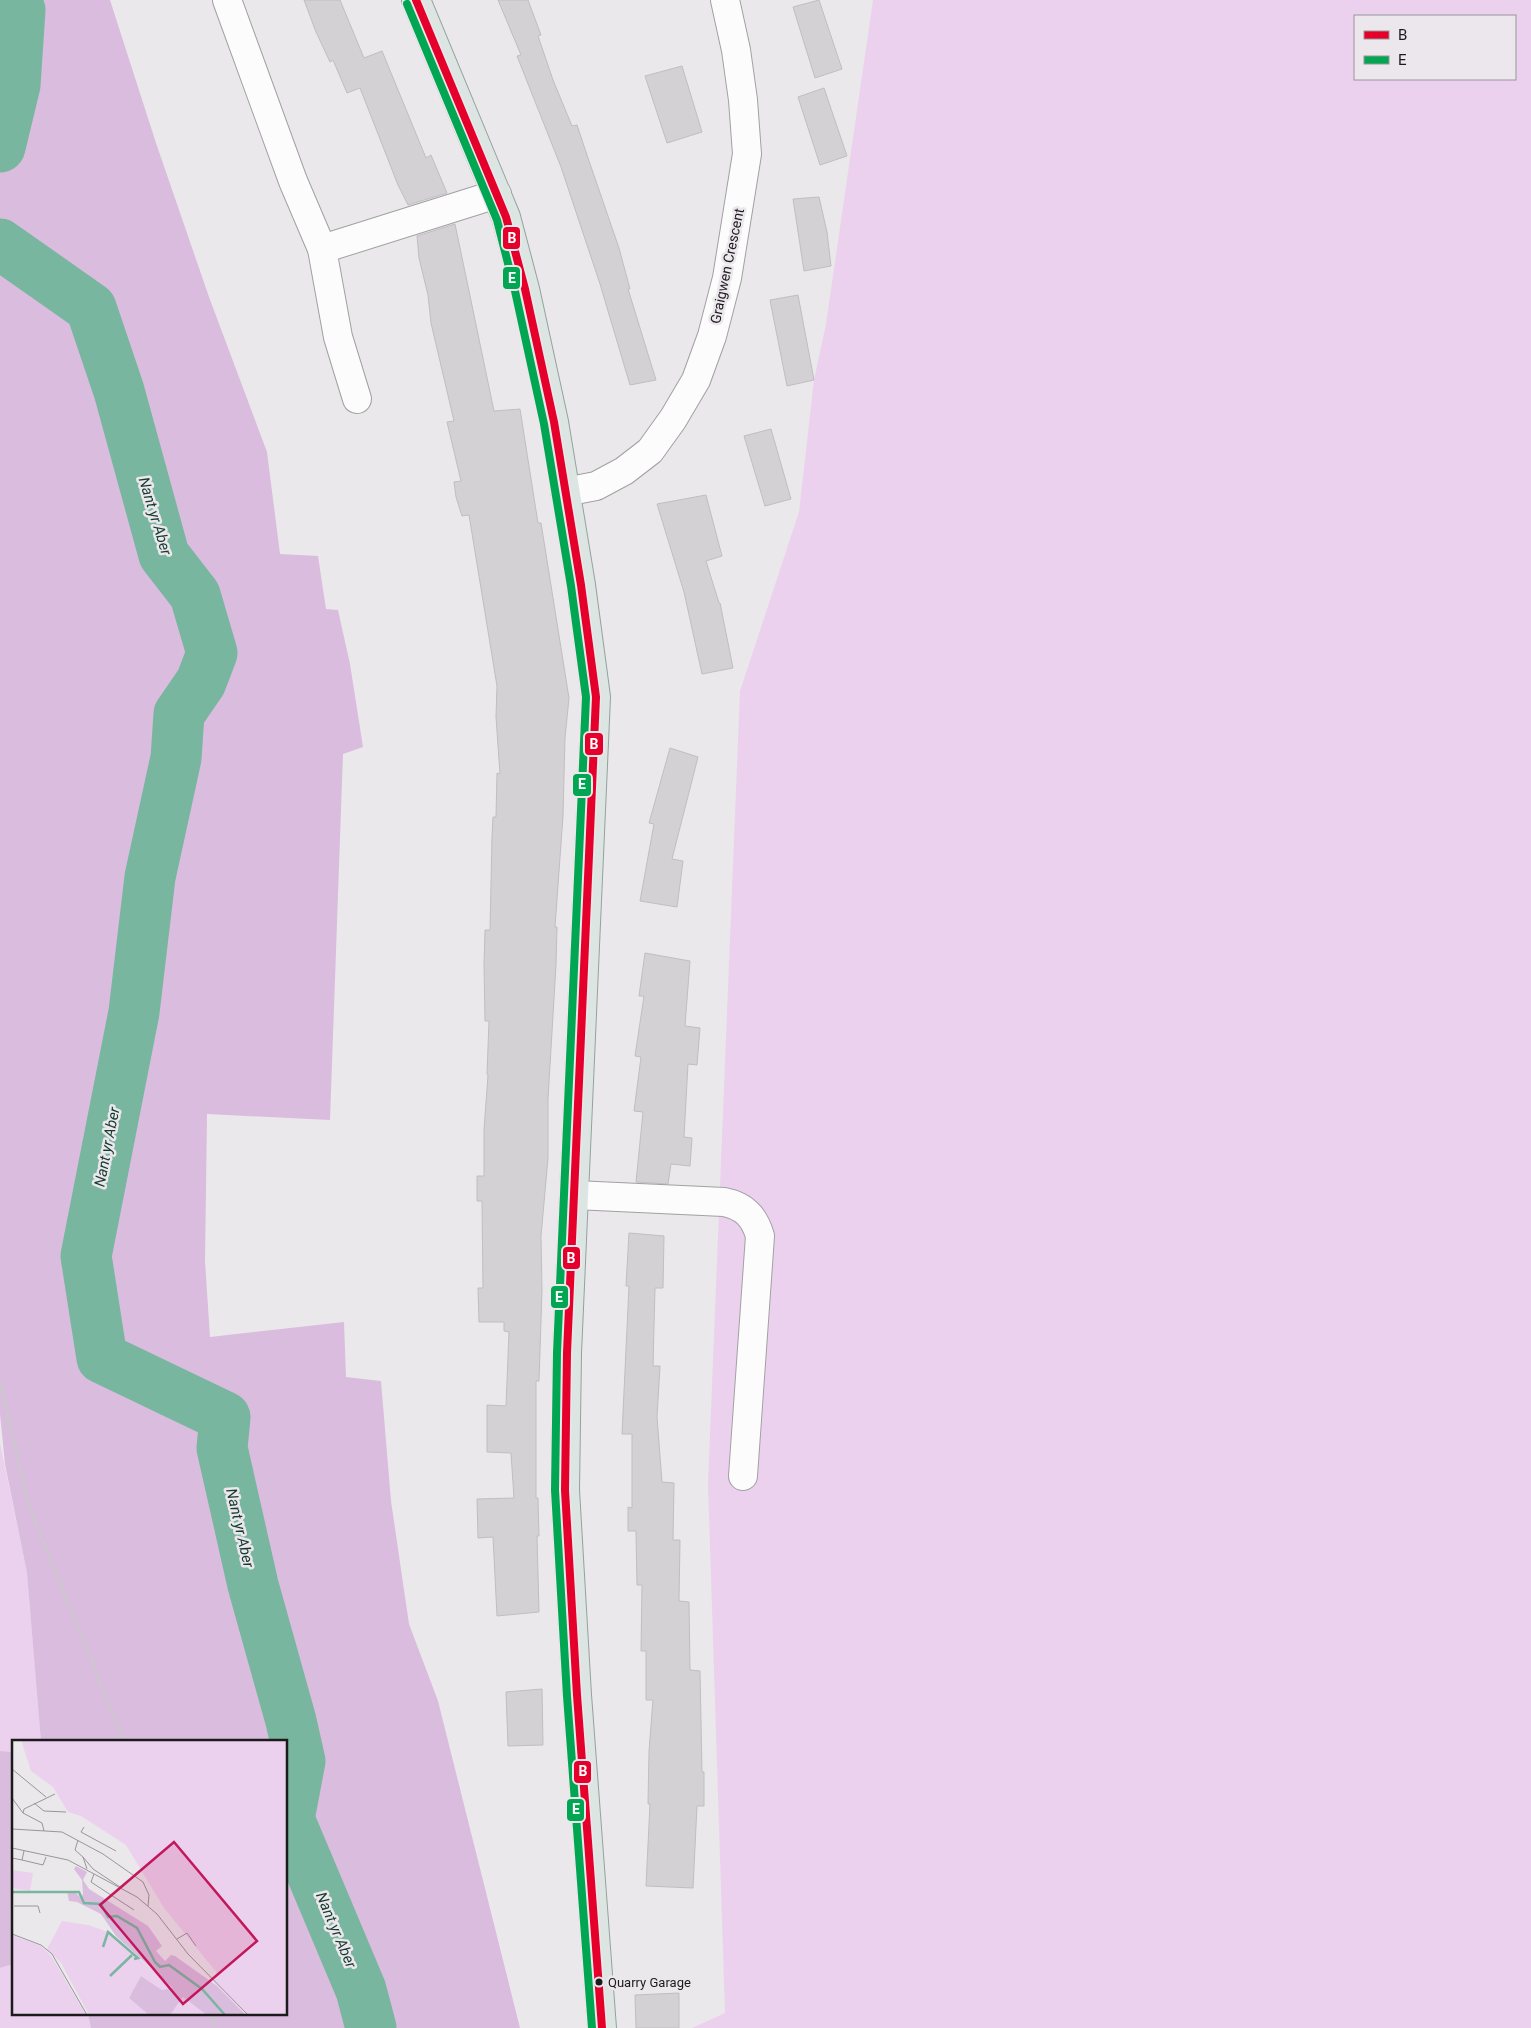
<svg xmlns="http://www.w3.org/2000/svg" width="1531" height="2028" font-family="Roboto,sans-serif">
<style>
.green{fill:#ebd1ee;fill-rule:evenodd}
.forest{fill:#dabcde}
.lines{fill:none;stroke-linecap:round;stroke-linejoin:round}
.river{stroke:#78b69f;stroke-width:51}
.building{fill:#d3d1d3;stroke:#c0bec1}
.minor-casing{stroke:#a2a0a2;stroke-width:30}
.major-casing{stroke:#94a29e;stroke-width:30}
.path{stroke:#cacaca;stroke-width:3;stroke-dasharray:5 2.5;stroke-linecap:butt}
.minor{stroke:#fcfcfc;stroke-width:28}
.major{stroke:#dde5e2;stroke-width:28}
.bus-1-casing{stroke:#ebe7ec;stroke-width:11}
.bus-2-casing{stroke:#ebe7ec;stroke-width:11}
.bus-1{stroke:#e4002b;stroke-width:8}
.bus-2{stroke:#00a651;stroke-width:8}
.bus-dot{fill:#1c1b1c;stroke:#ebe7ec;stroke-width:2}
.labels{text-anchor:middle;stroke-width:5;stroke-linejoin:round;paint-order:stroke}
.bus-label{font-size:13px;fill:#1c1b1c;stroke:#ebe7ec;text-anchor:start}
.street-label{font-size:14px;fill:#1c1b1c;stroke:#ebe7ec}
.water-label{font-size:15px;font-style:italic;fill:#143b2d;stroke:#ebe7ec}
.inset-river{fill:none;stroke:#78b69f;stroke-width:2.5}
.inset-road{fill:none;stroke:#989698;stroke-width:1}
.view{fill:#c2185b;fill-opacity:0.15;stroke:#c2185b;stroke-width:2.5}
.inset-edge{fill:none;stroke:#1c1b1c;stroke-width:2.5}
.line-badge{stroke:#ebe7ec;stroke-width:2}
.badge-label{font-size:14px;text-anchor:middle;font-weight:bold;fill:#fff}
</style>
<rect width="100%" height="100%" fill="#eae8eb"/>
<g class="green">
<path d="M873 0H1531V2028H692L725 2013 708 1484 740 691 799 512 814 380 826 324ZM1355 16H1515V79H1355Z"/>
<path d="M0 1443 27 1573 41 1742H14V1752L0 1751Z"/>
<path d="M14 1964V2014H88L91 2028H0V1968Z"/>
</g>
<g class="forest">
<path d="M0 0H110L156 143 209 297 267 452 280 554 318 556 326 609 338 610 350 664 363 747 343 754 330 1120 207 1114 205 1261 210 1337 344 1322 346 1377 381 1381 391 1501 409 1624 438 1701 520 2028H91L88 2014H286V1742H41L27 1573 5 1464 0 1414Z"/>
<path d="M0 1751 14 1752V1964L0 1968Z"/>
</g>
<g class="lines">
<g class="river">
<path d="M0 147 15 85 20 10 13 0"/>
<path d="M0 244 91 308 119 391 164 555 195 595 212 653 201 682 179 714 176 758 150 877 134 1012 86 1256 102 1358 225 1417 222 1448 253 1585 291 1721 300 1761 289 1819 361 1990 371 2028"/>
</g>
</g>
<g class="building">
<path d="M304 0H340L364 58 382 51 426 158 431 155 447 193 408 205 398 185 360 88 347 93 333 60 330 62 316 32Z"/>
<path d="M498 0H528L541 35 538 36 553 80 572 126 577 125 588 158 619 248 630 289H628L656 380 630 385 600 284 561 167 517 56 521 55Z"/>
<path d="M819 0 842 69 815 78 793 7Z"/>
<path d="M682 66 702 132 667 143 645 76Z"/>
<path d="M824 88 847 156 820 165 798 97Z"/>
<path d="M819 197 827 232 831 266 804 271 793 199Z"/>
<path d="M455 224 494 411 520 409 538 523H541L569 698 565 738 563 816 555 927H557L556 965 548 1099V1158L541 1236 542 1290 539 1381H536V1498H538L539 1536H537L539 1612 497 1616 493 1537 478 1538 477 1499 514 1498 511 1453 487 1452V1405L506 1406 509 1332 504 1331V1322H479L478 1288H483L482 1201H477V1176H484V1130L488 1075 487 1074 489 1021H485L484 965 485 930H490L492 837 493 817H496L497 773 500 774 496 717 497 686 469 515 462 516 456 497 454 482 461 481 447 422 454 421 431 323 428 295 419 258 417 236Z"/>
<path d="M798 295 814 380 787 386 770 300Z"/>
<path d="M771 429 791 499 765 506 744 436Z"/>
<path d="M706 495 722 556 706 561 719 603H720L733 668 702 674 684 592 657 504Z"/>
<path d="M670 748 698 757 672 859 683 861 677 907 640 901 654 824 649 823Z"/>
<path d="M645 953 690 961 685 1026 700 1028 697 1065 688 1064 684 1137 692 1138 690 1166 671 1164 668 1184 636 1182 643 1112 634 1111 641 1057 635 1056 644 996H639Z"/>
<path d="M629 1233 664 1236 663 1288H655L653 1366H660L657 1417 662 1482 674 1483 673 1540H680L679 1601 689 1602 690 1670 700 1671 702 1772H704V1806H697L693 1888 646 1886 650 1804H648L649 1751 653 1700H646V1651H641L642 1585H637L636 1531H628V1507L632 1508V1434H622L629 1286H626Z"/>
<path d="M542 1689 543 1745 508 1746 506 1692Z"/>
<path d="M679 1993V2028H636L635 1995Z"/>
</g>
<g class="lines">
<defs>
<g id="minor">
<path d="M227 0 293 181 322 249 338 337 357 399"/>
<path d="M322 249 497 194"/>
<path d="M565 492 596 486 624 471 650 451 673 419 696 380 712 336 727 278 747 154 743 100 736 50 725 0"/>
<path d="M575 1195 724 1202C744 1206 754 1216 760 1236L743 1476"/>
</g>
<path id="major" d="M416 0 506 217 525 289 554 422 581 585 596 697 567 1353 565 1490 577 1695 602 2028"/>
</defs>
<use href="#minor" class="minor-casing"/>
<use href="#major" class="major-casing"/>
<g class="path">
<path d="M0 1382 29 1506 124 1742"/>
<path d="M212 2014 216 2028"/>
</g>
<use href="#minor" class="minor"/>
<use href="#major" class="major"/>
<defs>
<path id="bus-1" d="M416 0 506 217 525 289 554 422 581 585 596 697 567 1353 565 1490 577 1695 602 2028"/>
<path id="bus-2" d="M407 4 497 220 515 291 544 424 571 586 586 697 557 1353 555 1490 567 1696 592 2028"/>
</defs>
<use href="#bus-1" class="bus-1-casing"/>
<use href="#bus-2" class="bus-2-casing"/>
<use href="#bus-1" class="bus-1"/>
<use href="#bus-2" class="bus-2"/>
</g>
<circle class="bus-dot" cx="599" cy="1982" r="4.5"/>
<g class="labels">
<g class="bus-label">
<text x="608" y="1987">Quarry Garage</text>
</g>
<g class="street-label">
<text transform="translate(727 266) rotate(-78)" y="5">Graigwen Crescent</text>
</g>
<g class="water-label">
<text transform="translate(155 516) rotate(73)" y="5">Nant yr Aber</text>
<text transform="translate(107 1147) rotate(-79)" y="5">Nant yr Aber</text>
<text transform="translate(240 1528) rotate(77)" y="5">Nant yr Aber</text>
<text transform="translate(336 1930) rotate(67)" y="5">Nant yr Aber</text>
</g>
</g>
<g transform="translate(12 1740)">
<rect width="275" height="275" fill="#eae8eb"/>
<path d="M9 0H275L274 275H235L201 242 205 233 152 168 114 105 69 76 56 72 41 47 19 31ZM0 130 21 133 18 151 0 148ZM50 181 76 185 96 192 162 248 150 250 129 236 117 258 137 275H77L49 223 35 209ZM0 195 29 206 40 217 74 275H0ZM171 257 192 272 195 275H158Z" fill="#ebd1ee"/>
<path d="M64 126 75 132 71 140 77 149 136 186 150 206 144 211 153 221 159 215 163 216 205 246 234 275H195L171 257 158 275H137L117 258 129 236 150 250 161 248 104 196 89 174 65 162 57 161 55 151 63 152 69 158 71 154 70 140 62 129Z" fill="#dabcde"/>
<path class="inset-river" d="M0 152H67L72 163 89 164 96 177 105 176 125 188 143 222 148 227 157 225 190 249 213 275M91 207 96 192 126 218 122 219M98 236 120 215"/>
<path class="inset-road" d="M0 29 34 57M0 58 11 73M22 63 32 71 54 72M72 87 69 92 104 111M0 89 50 92 91 114 131 142 137 155 136 166M32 91 30 83 11 73 12 69 43 54M66 100 63 110 71 117 75 129M0 108 56 120 125 157 145 174 176 214 236 275M71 117 81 129 108 147M0 118 10 120 12 111M10 120 31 125 34 117M82 134 79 142 122 170M0 158V176M2 166H26L28 173M0 194 29 205 40 214 75 275M165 199 175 193 184 206"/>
<path class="view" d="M162 102 245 201 171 264 88 165Z"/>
<rect width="275" height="275" class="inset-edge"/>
</g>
<g class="line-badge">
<rect x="502" y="226" width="19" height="24" rx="5" fill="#e4002b"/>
<rect x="502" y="266" width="19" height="24" rx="5" fill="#00a651"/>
<rect x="584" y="732" width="20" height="24" rx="5" fill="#e4002b"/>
<rect x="572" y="773" width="20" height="24" rx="5" fill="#00a651"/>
<rect x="562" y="1246" width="19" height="24" rx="5" fill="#e4002b"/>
<rect x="550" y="1285" width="19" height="24" rx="5" fill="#00a651"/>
<rect x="573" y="1760" width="19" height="24" rx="5" fill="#e4002b"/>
<rect x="566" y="1798" width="19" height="24" rx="5" fill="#00a651"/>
</g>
<g class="badge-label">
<text x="512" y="243">B</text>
<text x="512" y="283">E</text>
<text x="594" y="749">B</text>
<text x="582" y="789">E</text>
<text x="571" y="1263">B</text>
<text x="559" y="1302">E</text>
<text x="583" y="1776">B</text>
<text x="576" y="1814">E</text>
</g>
<rect x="1354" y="15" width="162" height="65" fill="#ebe7ec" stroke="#989599"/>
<rect x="1364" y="31" width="25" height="8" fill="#e4002b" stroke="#989599"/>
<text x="1398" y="40" font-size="15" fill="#1c1b1c">B</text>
<rect x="1364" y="56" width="25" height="8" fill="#00a651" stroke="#989599"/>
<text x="1398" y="65" font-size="15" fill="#1c1b1c">E</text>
</svg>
